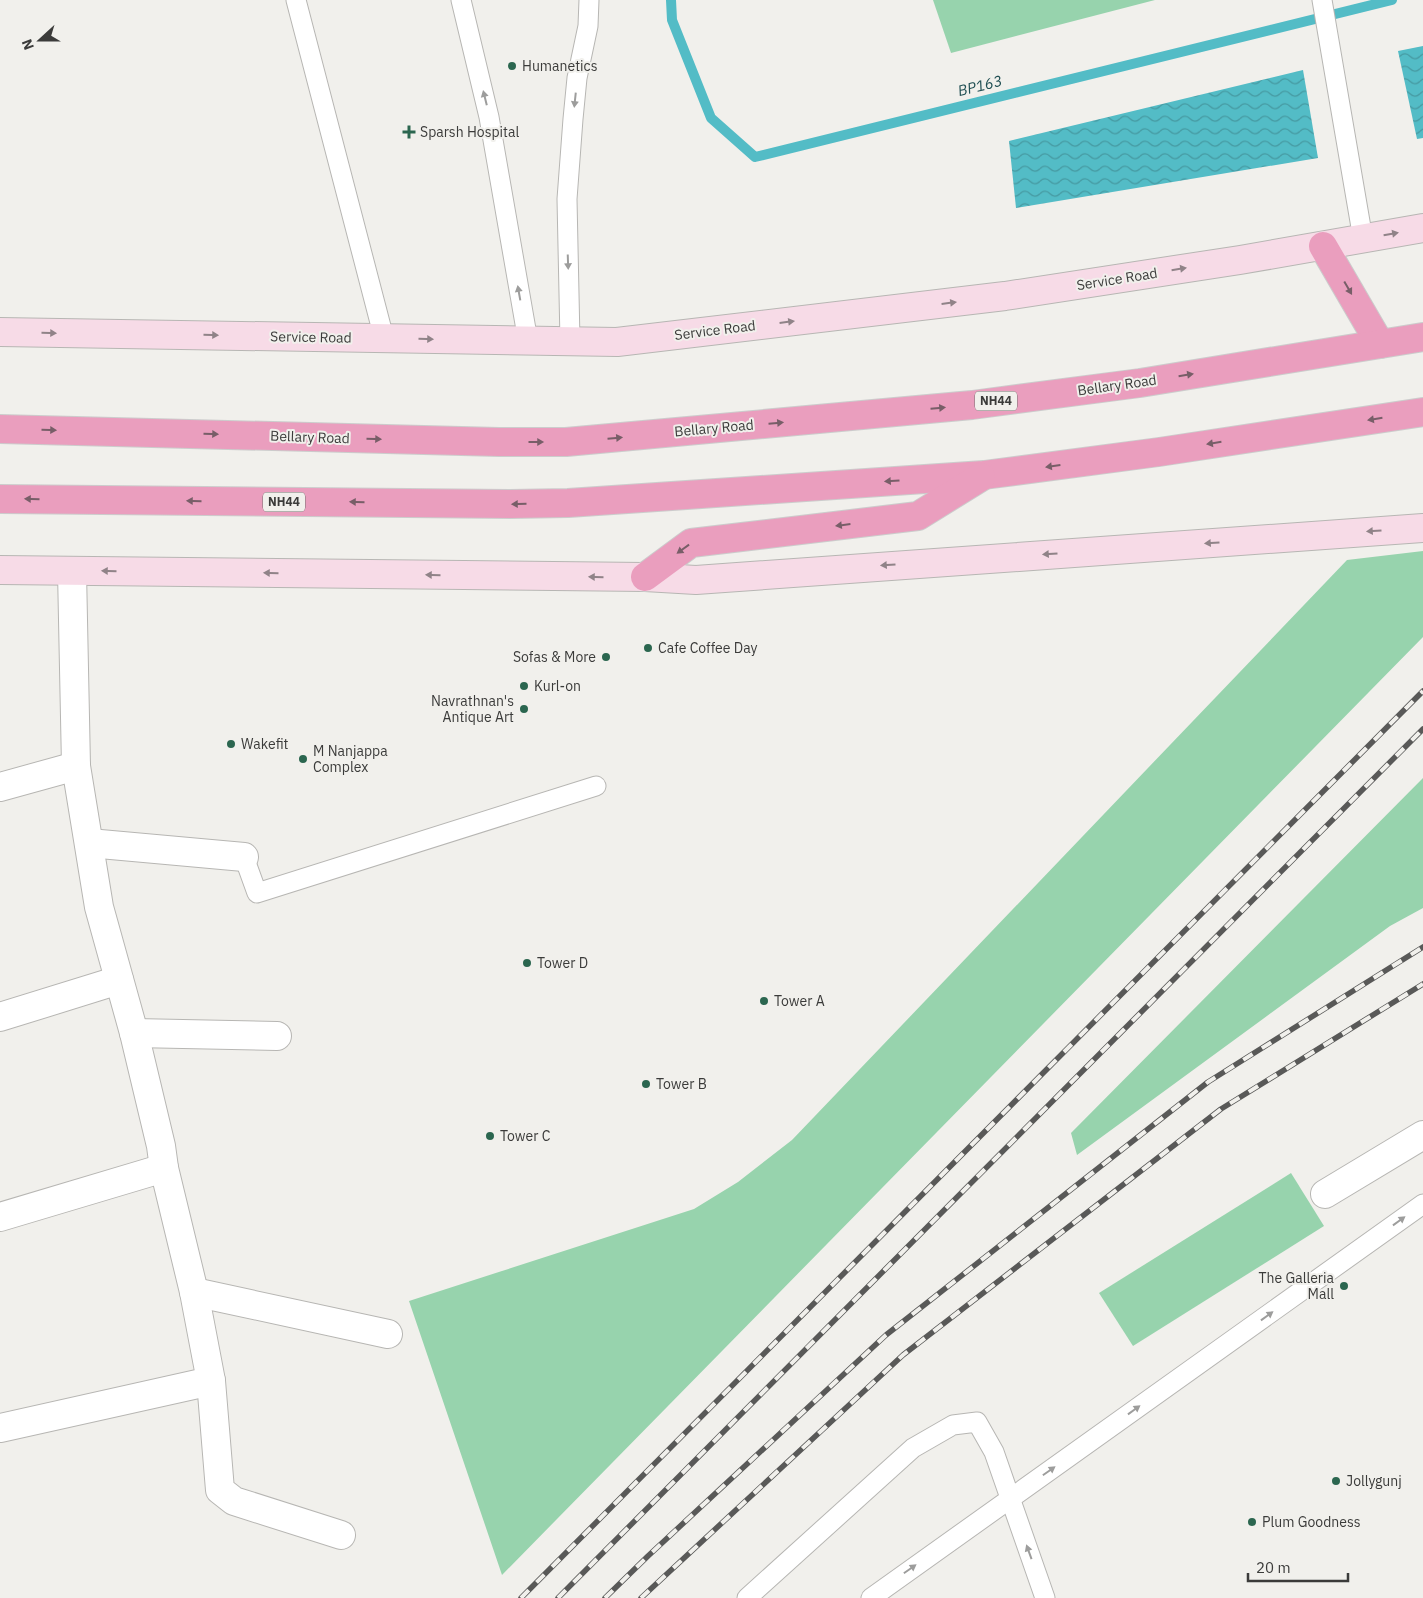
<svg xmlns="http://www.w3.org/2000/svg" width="1423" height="1598" font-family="'IBM Plex Sans',sans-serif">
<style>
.green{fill:#97d3ad}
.water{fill:url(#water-waves)}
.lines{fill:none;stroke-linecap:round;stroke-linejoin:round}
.stream{stroke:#53bcc6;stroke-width:10}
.service-casing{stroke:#b7b6b3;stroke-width:21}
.minor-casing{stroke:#b7b6b3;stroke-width:30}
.secondary-casing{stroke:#b7b6b3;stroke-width:30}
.trunk-casing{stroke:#ccc;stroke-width:30}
.service{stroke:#fff;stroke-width:19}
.minor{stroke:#fff;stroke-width:28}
.secondary{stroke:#f7dbe7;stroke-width:28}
.trunk{stroke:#ea9ebe;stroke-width:28}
.rail-casing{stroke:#595958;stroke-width:5.5}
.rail{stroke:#f1f0ec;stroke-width:4;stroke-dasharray:11;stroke-linecap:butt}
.oneway{fill:#9d9d9c}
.oneway2{fill:#908388}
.oneway3{fill:#785e68}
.poi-dot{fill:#2b664f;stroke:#f1f0ec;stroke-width:2}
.labels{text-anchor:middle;stroke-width:4;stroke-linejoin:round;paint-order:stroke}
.shield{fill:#f1f0ec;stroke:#72716f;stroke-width:1}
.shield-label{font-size:12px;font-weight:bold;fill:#3b3b3a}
.poi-label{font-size:14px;fill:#3b3b3a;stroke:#f1f0ec;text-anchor:start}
.street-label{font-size:14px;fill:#3b3b3a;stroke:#f1f0ec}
.water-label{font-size:15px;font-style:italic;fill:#204f53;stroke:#f1f0ec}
</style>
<defs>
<pattern id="water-waves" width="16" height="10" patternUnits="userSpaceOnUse" patternTransform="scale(1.25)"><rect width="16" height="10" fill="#53bcc6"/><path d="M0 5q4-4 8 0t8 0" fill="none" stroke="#469aa2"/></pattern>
</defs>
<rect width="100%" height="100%" fill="#f1f0ec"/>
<g class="green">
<path d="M933 0H1155L951 53Z"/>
<path d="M1423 551V637L502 1575 409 1301 694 1209 738 1182 792 1140 1347 560Z"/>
<path d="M1423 778V908L1390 926 1077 1155 1071 1133Z"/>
<path d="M1291 1173 1324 1226 1133 1346 1099 1293Z"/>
</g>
<g class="water">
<path d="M1423 46V138L1417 139 1398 51Z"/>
<path d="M1303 70 1318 158 1016 208 1009 141Z"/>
</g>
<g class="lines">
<path class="stream" d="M671 0 672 20 711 118 755 157 1392 0"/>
<defs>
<g id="service">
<path d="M296 0 384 338"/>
<path d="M461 0 489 117 528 341"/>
<path d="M1322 0 1363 239"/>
<path d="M570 341 567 199 573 119 577 78 588 26 589 0"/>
<path d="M244 857 257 893 596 786"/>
<path d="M747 1598 913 1448 953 1425 977 1422 994 1452 1045 1598"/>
<path d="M871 1598 1423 1204"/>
</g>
<g id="minor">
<path d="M0 787 76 766"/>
<path d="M89 843 244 857"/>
<path d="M0 1017 119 980"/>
<path d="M134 1033 277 1036"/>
<path d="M1325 1194 1423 1135"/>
<path d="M0 1217 164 1168"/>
<path d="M194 1292 388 1334"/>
<path d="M211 1381 220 1490 234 1501 341 1535"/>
<path d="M0 1428 211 1381 194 1292 164 1168 161 1146 134 1033 99 907 76 766 72 571"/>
</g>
<g id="secondary">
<path d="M0 332 617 342 1005 296 1240 260 1423 228"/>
<path d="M0 570 645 577 696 580 1423 528"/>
</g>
<g id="trunk">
<path d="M1323 246 1380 344"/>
<path d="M0 429 499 442H566L972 405 1140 383 1423 337"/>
<path d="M0 499 510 504 568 503 984 475 1159 452 1423 412"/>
<path d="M645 577 691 543 918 516 981 477"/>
</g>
</defs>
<use href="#service" class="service-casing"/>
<use href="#minor" class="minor-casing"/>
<use href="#secondary" class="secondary-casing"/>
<use href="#trunk" class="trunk-casing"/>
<use href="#service" class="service"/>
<use href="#minor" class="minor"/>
<use href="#secondary" class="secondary"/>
<use href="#trunk" class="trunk"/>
<defs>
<g id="rail">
<path d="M521 1598 1423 691"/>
<path d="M558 1598 1423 729"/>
<path d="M605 1598 648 1556 886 1335 1208 1082 1423 947"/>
<path d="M641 1598 903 1355 1221 1109 1423 984"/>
</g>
</defs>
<use href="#rail" class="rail-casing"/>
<use href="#rail" class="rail"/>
</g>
<defs><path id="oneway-solid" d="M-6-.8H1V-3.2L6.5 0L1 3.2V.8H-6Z" transform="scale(1.25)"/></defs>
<g class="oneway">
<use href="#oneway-solid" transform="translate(485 98) rotate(-104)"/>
<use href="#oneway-solid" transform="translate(575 100) rotate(96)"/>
<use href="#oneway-solid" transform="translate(568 262) rotate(88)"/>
<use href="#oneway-solid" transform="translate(519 293) rotate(-100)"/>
<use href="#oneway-solid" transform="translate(1399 1221) rotate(-36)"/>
<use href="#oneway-solid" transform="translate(1267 1316) rotate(-36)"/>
<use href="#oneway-solid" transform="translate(1134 1410) rotate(-36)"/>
<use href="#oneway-solid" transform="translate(1049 1471) rotate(-35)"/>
<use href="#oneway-solid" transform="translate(1029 1552) rotate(-110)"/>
<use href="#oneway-solid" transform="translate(910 1569) rotate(-35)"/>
</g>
<g class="oneway2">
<use href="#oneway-solid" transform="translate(1391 234) rotate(-10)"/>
<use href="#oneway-solid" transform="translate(1179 269) rotate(-9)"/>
<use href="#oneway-solid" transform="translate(949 303) rotate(-7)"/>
<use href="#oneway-solid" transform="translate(787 322) rotate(-7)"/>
<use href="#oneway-solid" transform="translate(49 333) rotate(1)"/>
<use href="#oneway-solid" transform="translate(211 335) rotate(1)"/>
<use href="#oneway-solid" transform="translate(426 339) rotate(1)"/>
<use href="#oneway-solid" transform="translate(1374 531) rotate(176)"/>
<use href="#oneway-solid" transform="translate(1212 543) rotate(176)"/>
<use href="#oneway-solid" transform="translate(1050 554) rotate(176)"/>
<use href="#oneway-solid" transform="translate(888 565) rotate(176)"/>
<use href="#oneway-solid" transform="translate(109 571) rotate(-179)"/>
<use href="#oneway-solid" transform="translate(271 573) rotate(-179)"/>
<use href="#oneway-solid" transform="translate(433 575) rotate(-179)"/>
<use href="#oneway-solid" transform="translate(596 577) rotate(-179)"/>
</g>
<g class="oneway3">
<use href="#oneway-solid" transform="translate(1348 288) rotate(60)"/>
<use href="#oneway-solid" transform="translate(1186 375) rotate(-9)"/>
<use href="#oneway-solid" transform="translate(938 408) rotate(-5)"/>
<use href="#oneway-solid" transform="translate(1375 419) rotate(171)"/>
<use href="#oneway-solid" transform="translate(776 423) rotate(-5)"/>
<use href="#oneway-solid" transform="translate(49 430) rotate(1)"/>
<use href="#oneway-solid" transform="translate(211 434) rotate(2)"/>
<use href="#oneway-solid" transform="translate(615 438) rotate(-5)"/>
<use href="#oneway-solid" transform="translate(374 439) rotate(2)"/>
<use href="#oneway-solid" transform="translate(536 442)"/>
<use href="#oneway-solid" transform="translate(1214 443) rotate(171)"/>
<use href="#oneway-solid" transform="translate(1053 466) rotate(172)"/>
<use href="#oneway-solid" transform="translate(892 481) rotate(176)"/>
<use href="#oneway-solid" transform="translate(32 499) rotate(-179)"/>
<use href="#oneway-solid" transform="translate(194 501) rotate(-179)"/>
<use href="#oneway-solid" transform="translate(357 502) rotate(-179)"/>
<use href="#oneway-solid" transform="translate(519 504) rotate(179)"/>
<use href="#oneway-solid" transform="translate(843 525) rotate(173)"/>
<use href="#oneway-solid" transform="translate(683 549) rotate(144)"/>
</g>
<g class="poi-dot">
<circle cx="512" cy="66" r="5"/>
<path d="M406.5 124.5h5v5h5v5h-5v5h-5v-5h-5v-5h5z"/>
<circle cx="648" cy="648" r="5"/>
<circle cx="606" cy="657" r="5"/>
<circle cx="524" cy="686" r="5"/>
<circle cx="524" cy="709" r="5"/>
<circle cx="231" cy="744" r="5"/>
<circle cx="303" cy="759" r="5"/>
<circle cx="527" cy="963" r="5"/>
<circle cx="764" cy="1001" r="5"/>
<circle cx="646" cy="1084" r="5"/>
<circle cx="490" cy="1136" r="5"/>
<circle cx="1344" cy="1286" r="5"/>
<circle cx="1336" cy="1481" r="5"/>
<circle cx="1252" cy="1522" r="5"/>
</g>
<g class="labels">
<g class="shield">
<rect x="975" y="391.5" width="42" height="19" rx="4"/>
<rect x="263" y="492.5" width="42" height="19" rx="4"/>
</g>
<g class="shield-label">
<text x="996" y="405">NH44</text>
<text x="284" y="506">NH44</text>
</g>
<g class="poi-label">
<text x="522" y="71">Humanetics</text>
<text x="420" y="137">Sparsh Hospital</text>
<text x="658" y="653">Cafe Coffee Day</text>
<text x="596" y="662" text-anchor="end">Sofas &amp; More</text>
<text x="534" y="691">Kurl-on</text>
<text x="514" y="706" text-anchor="end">Navrathnan's<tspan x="514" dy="16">Antique Art</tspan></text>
<text x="241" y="749">Wakefit</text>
<text x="313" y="756">M Nanjappa<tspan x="313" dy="16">Complex</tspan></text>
<text x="537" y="968">Tower D</text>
<text x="774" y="1006">Tower A</text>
<text x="656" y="1089">Tower B</text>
<text x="500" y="1141">Tower C</text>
<text x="1334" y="1283" text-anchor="end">The Galleria<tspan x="1334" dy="16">Mall</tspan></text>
<text x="1346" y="1486">Jollygunj</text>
<text x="1262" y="1527">Plum Goodness</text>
</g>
<g class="street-label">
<text transform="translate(1117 279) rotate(-9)" y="5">Service Road</text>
<text transform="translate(715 330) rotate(-7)" y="5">Service Road</text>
<text transform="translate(311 337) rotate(1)" y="5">Service Road</text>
<text transform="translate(1117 385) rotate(-8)" y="5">Bellary Road</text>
<text transform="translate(714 428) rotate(-5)" y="5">Bellary Road</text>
<text transform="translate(310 437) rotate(2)" y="5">Bellary Road</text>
</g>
<g class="water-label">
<text transform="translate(980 86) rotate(-14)" y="5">BP163</text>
</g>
</g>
<g transform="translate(40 40) rotate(249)" stroke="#f1f0ec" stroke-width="4" paint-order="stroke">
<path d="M0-4L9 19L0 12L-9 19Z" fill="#3b3b3a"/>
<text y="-8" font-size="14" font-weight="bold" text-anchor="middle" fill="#3b3b3a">N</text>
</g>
<path d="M1248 1573v8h100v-8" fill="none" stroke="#3b3b3a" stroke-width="2.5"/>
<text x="1256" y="1573" font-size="15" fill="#3b3b3a" stroke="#f1f0ec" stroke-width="4" paint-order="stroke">20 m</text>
</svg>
